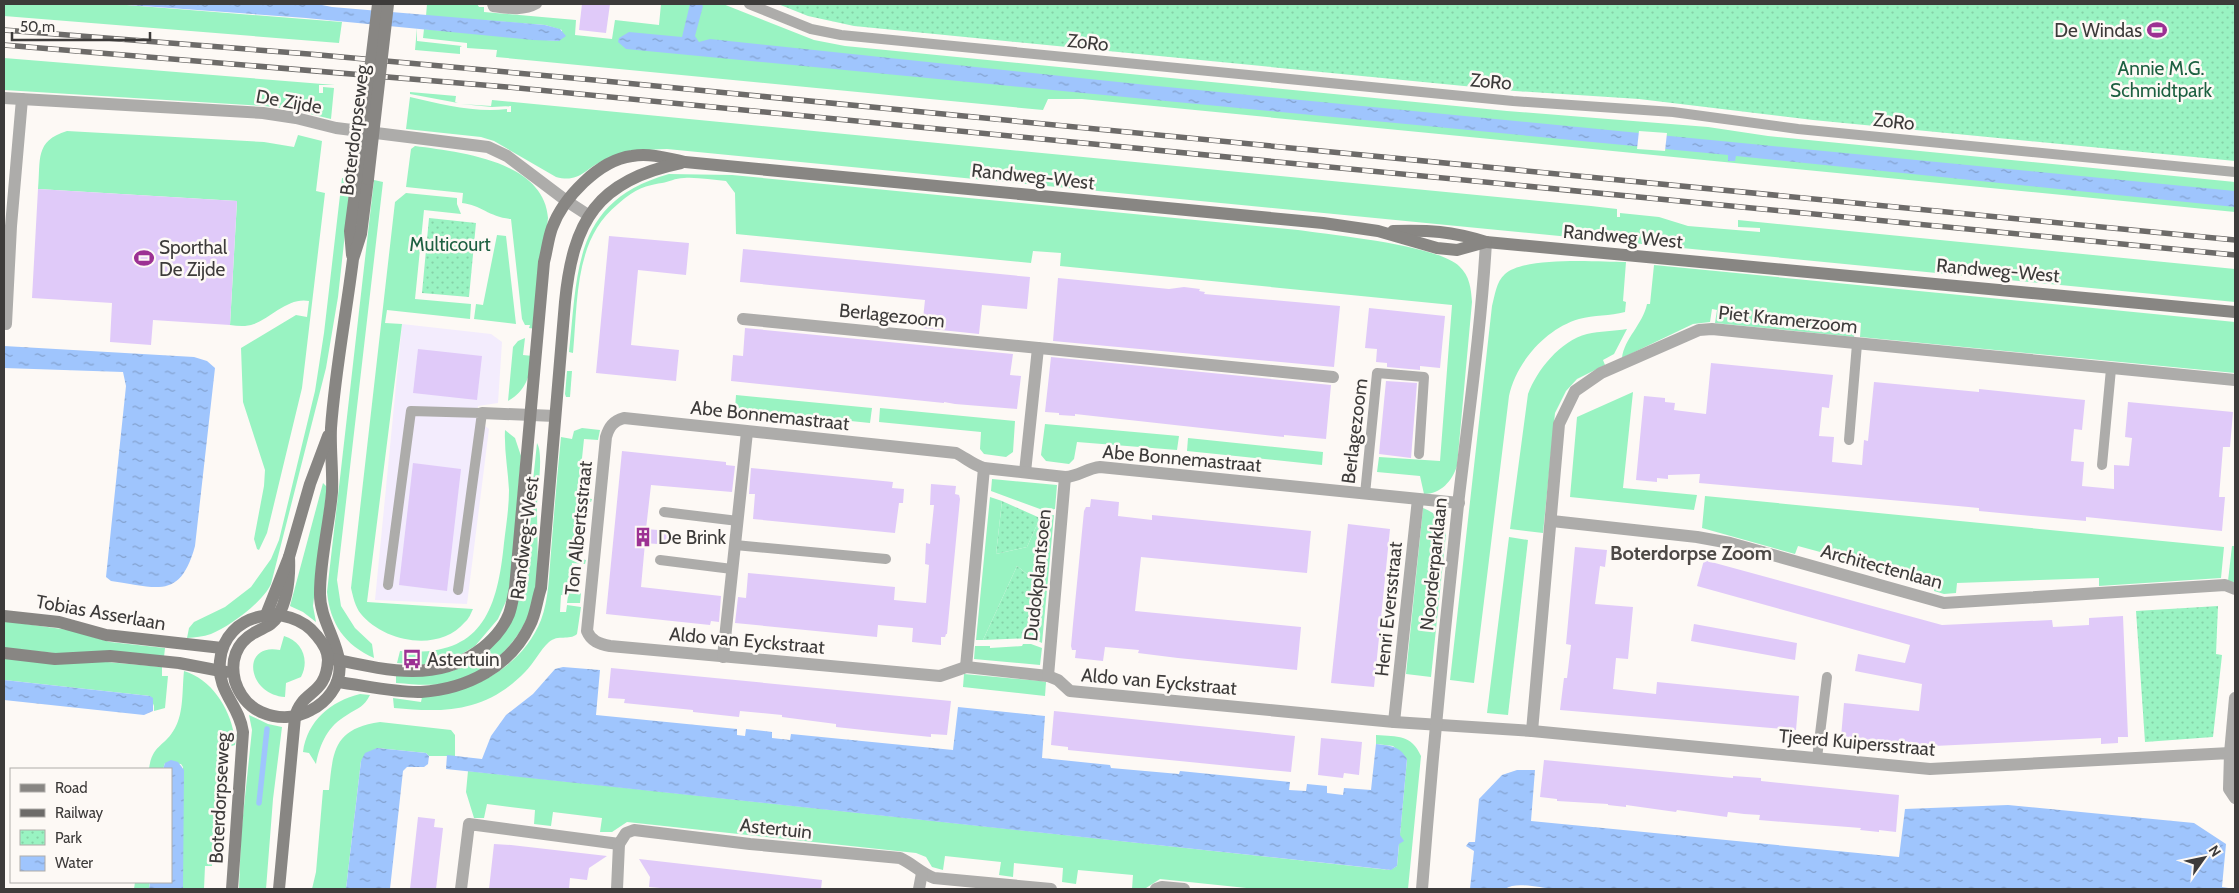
<svg xmlns="http://www.w3.org/2000/svg" width="2239" height="893" font-family="Cabin,sans-serif">
<style>
.commercial{fill:#f3ecfd}
.grass{fill:#99f3c2}
.park{fill:url(#park-dots)}
.water{fill:url(#water-ripples)}
.pier{fill:#fdf9f5}
.lines{fill:none;stroke-linecap:round;stroke-linejoin:round}
.stream{stroke:#9fc5fd;stroke-width:5.5}
.building{fill:#e0caf9}
.lane{stroke:#adacaa;stroke-width:10}
.street{stroke:#adacaa;stroke-width:12}
.secondary{stroke:#888683;stroke-width:12}
.rail-casing{stroke:#6d6b69;stroke-width:5.5}
.rail{stroke:#fdf9f5;stroke-width:4;stroke-dasharray:11;stroke-linecap:butt}
.secondary-bridge{stroke:#888683;stroke-width:12}
.labels{text-anchor:middle;stroke-width:5;stroke-linejoin:round;paint-order:stroke}
.poi-label{font-size:19px;fill:#3d3b3a;stroke:#fdf9f5;text-anchor:start}
.street-label{font-size:19px;fill:#3d3b3a;stroke:#fdf9f5}
.park-label{font-size:19px;fill:#1d6041;stroke:#fdf9f5}
.neighbourhood-label{font-size:20px;font-weight:bold;fill:#4d4946;stroke:#fdf9f5}
</style>
<defs>
<pattern id="park-dots" width="8" height="8" patternUnits="userSpaceOnUse" patternTransform="scale(1.25)"><rect width="8" height="8" fill="#99f3c2"/><path d="M2 2h.1M6 6h.1" fill="none" stroke="#85d1a7" stroke-width="1.8" stroke-linecap="round"/></pattern>
<pattern id="water-ripples" width="26" height="14" patternUnits="userSpaceOnUse" patternTransform="scale(1.25)"><rect width="26" height="14" fill="#9fc5fd"/><path d="M2 4q2-2 4 0t4 0M15 11q2-2 4 0t4 0" fill="none" stroke="#83a1ce"/></pattern>
</defs>
<rect width="100%" height="100%" fill="#fdf9f5"/>
<path class="commercial" d="M402 324 491 334 502 342 498 403 478 406 477 420 489 429 467 604 375 600Z"/>
<g class="grass">
<path d="M4 4H114L342 22 339 43 4 16Z"/>
<path d="M427 4H477L479 7H484V12L576 20 575 35 612 39 615 20 659 25 661 4H723L814 40 845 46 1507 111 1708 127 1768 136 2235 182V212L1082 99H1048L1043 110 496 57 497 50 467 48V43L423 38 424 29 557 41 560 40 562 30 545 25 426 16Z"/>
<path d="M417 28V41L462 46 460 47V54L415 50Z"/>
<path d="M4 58 335 85H319V93H323V87L334 88 331 119 289 109 264 106 4 90Z"/>
<path d="M410 92 456 96 455 103H458L410 94Z"/>
<path d="M410 97C441 104 475 113 507 109V112H511V106L492 107 461 104 491 106 492 100 1591 206 1617 209V217H1620V213L1659 217 1688 226 1760 232V228L1738 227V220L2235 269V302L667 149C646 149 622 153 602 161 584 170 579 183 556 177L494 141 481 137 406 129Z"/>
<path d="M67 131 264 142 294 147 298 135 322 141 316 191 325 193 302 388 267 533 259 550 257 549 254 539 264 486 265 470 243 402 241 348 296 315 307 317 309 301C289 297 272 317 254 324 246 327 238 326 230 325L237 201 38 189C41 160 34 141 67 131Z"/>
<path d="M415 146C458 152 544 160 548 218L536 329 529 328 530 325H525L522 319 511 219C489 217 481 205 462 203L463 193 406 187 411 149Z"/>
<path d="M669 174 732 175 1298 230C1332 235 1437 245 1459 266 1470 276 1471 289 1472 302L1457 466C1452 481 1441 494 1424 494L1420 476 1377 472 1379 457 1440 461 1452 305 1060 266 1061 253 1033 251 1031 263 736 234 735 193 726 181C712 180 697 177 684 178 675 178 669 182 662 183 642 186 633 191 618 204 574 239 578 301 573 353L569 352C578 270 573 201 669 174Z"/>
<path d="M342 178 351 179 338 297 326 368 271 584C263 602 229 627 211 634 203 637 195 637 187 638L189 628 194 622 225 607 251 587 271 559 279 540 315 391 324 333Z"/>
<path d="M374 180 383 182 337 580 341 606 355 628 372 644 374 658C345 645 330 624 327 592Z"/>
<path d="M406 193 457 198V204L461 214 424 210 415 299 471 304 470 319 387 310 385 323 402 324 367 602 473 609C471 613 469 619 465 622 439 653 384 642 361 614 355 607 353 596 351 588L395 202Z"/>
<path d="M497 235 506 236 516 324 474 319 476 304 483 305Z"/>
<path d="M1626 262 1623 301 1626 302 1625 312C1610 316 1594 315 1579 319 1545 329 1516 363 1509 396L1474 683 1450 680 1492 306C1495 295 1496 282 1505 274 1526 256 1598 262 1626 262Z"/>
<path d="M1654 265 2235 322V373L1860 337 1861 323 1857 322 1854 337 1715 323 1717 310 1712 309 1710 322 1693 324 1622 358C1624 339 1643 324 1647 304H1650Z"/>
<path d="M1627 329 1614 354 1603 360 1605 365 1577 379 1566 391 1555 413 1543 533 1510 529 1528 394C1537 370 1560 341 1587 334 1600 331 1614 331 1627 329Z"/>
<path d="M525 338 523 355 533 356C530 375 526 391 508 401L513 347 518 341Z"/>
<path d="M567 371H572L570 397H566L565 394Z"/>
<path d="M1633 392 1623 488 1697 495 1694 510 1570 497 1577 417Z"/>
<path d="M736 395 872 408 870 423 735 409Z"/>
<path d="M880 408 1015 421 1013 452 1006 457 984 454 980 449 981 432 879 422Z"/>
<path d="M1045 424 1179 436 1177 450 1077 442 1074 459 1069 464 1046 461 1041 455Z"/>
<path d="M582 428 600 430 598 440 584 439 578 497 592 499 591 502 578 501 572 557 586 560 585 564 572 563 569 591 581 593 580 603H567L568 596 561 595 560 612H566L567 605 581 607 577 634C569 641 558 634 549 642 540 650 534 663 525 672 486 712 445 713 394 708L393 698 421 702 422 697C471 693 522 668 541 620 549 599 549 574 551 552 554 514 557 476 561 437L572 439 574 431Z"/>
<path d="M505 430 515 438 521 456 511 578 507 599 498 619 475 646 455 658 423 665 397 663 400 651C480 658 497 613 504 543 506 526 509 508 509 490 508 470 504 450 505 430Z"/>
<path d="M1188 438 1323 452 1322 465 1187 451Z"/>
<path d="M537 443C544 455 537 492 537 507 537 533 539 561 536 587 530 635 490 677 441 684 426 686 411 684 396 683V675L426 676 453 671 517 605 522 585Z"/>
<path d="M992 479 1057 485 1055 509 1041 512 1040 509 991 491Z"/>
<path d="M323 483 327 487 313 606 316 622 303 612 290 606Z"/>
<path d="M1705 496 2224 547 2221 578 2099 586V578L1957 583 1956 593 1944 594 1934 591 1935 583 1798 546 1795 554 1702 528Z"/>
<path d="M990 497 1002 501 996 554 1027 547 1040 518 1054 515 1042 643 1031 638 1037 582 1017 566 983 640H976Z"/>
<path d="M1423 508C1436 513 1442 520 1446 534L1431 677 1406 674Z"/>
<path d="M1509 537 1528 540 1508 715 1487 713Z"/>
<path d="M2232 546H2235V583L2228 581Z"/>
<path d="M4 621 69 630 110 642 165 648 164 657 64 654 4 648Z"/>
<path d="M284 636C302 641 310 660 301 677L286 683 285 697C246 694 241 642 280 650Z"/>
<path d="M1023 644H1031L1042 648 1040 665 974 659 975 646H990V648L1022 646Z"/>
<path d="M4 658 107 662 162 667V676H168L165 708 154 711V706L150 696 4 680Z"/>
<path d="M184 671C211 679 229 707 234 734L237 735 235 745 222 749 213 831 212 866H205L204 889H183V767L181 764 165 763 163 769H149C152 744 165 747 175 728 184 712 182 689 184 671Z"/>
<path d="M964 674 1041 681 1046 682 1045 696 963 687Z"/>
<path d="M360 694 370 695C364 707 358 708 347 715 328 726 320 743 316 764L309 753 303 752C307 721 331 701 360 694Z"/>
<path d="M249 715 268 724 282 727 273 799 266 889H239L241 835 252 730Z"/>
<path d="M380 722 451 730 455 735V756H429L426 753 377 748 361 761 346 889H312L316 872 323 790H329C333 750 334 729 380 722Z"/>
<path d="M1376 735C1398 737 1411 734 1421 756L1408 889H1256L1160 879 1146 888 1132 889 1133 875 1078 870 1076 884 1062 882 1063 868 1014 863 1013 877 999 875 1001 862 945 856 943 870 932 867 926 857 916 853 627 822 612 832H600L602 818 553 812 551 826 534 824 535 810 487 804 484 818H474L466 792 468 771 1390 870 1397 866 1407 759 1393 746 1376 744Z"/>
<path d="M135 882H150L149 889H134Z"/>
</g>
<g class="park">
<path d="M778 4H2235V161L1813 120 1639 99 1515 91 854 26 808 16Z"/>
<path d="M429 218 476 223 469 297 422 293Z"/>
<path d="M1002 501 1040 518 1027 547 996 554Z"/>
<path d="M1017 566 1037 582 1031 638 983 640Z"/>
<path d="M2218 606 2216 654 2222 655 2213 737 2145 742 2136 611Z"/>
</g>
<g class="water">
<path d="M114 4H317L332 7 545 25 560 29 566 36 559 41 533 40 306 18Z"/>
<path d="M690 4H701L703 6 695 36 699 42 710 39 1147 85 2235 191V207L1736 156 1735 161H1728V155L626 49 618 42 619 38 629 32 682 37Z"/>
<path d="M4 346 194 357 207 361 215 368 195 546C180 601 156 587 111 581L106 577 126 386 123 372 4 368Z"/>
<path d="M563 667 600 670 596 715 737 729V735L745 736 746 729 772 732V738L790 740 791 734 953 750 958 707 1045 716 1042 758 1110 765 1111 768 1179 774 1180 771 1290 782 1289 790 1306 791 1307 784 1327 786V793L1343 795 1344 788 1371 790 1376 744C1390 746 1399 745 1407 759L1400 835 1404 841 1399 844 1397 866 1391 870 446 769 447 755 482 759 491 736 506 715 533 694 555 669Z"/>
<path d="M4 680 150 696 153 698V711L144 715 4 700Z"/>
<path d="M377 748 426 753 429 756 428 764 424 767H407L403 771 390 889H346L361 761 365 753Z"/>
<path d="M171 760 178 762 184 770 183 889H149L150 882H171V769H163L165 763Z"/>
<path d="M1517 770H1535L1531 821 1899 857 1905 809 2008 805 2194 823 2226 844 2222 887 2235 889H1554C1540 888 1516 881 1505 889H1470L1474 851 1466 846 1469 842H1475L1479 799 1502 775Z"/>
</g>
<path class="pier" d="M1639 131 1667 133 1665 151 1637 149Z"/>
<g class="lines">
<path class="stream" d="M259 803 267 729"/>
</g>
<g class="building">
<path d="M582 4H610L606 33 579 30Z"/>
<path d="M38 189 237 201 230 325 153 320 151 345 110 342 112 303 32 298Z"/>
<path d="M609 236 689 243 686 275 638 270 631 345 679 350 676 381 596 373Z"/>
<path d="M743 249 1030 277 1027 309 982 305 979 334 922 328 925 300 740 282Z"/>
<path d="M1058 278 1169 289 1184 287 1200 289 1199 291 1205 292 1204 294 1340 306 1334 367 1053 341Z"/>
<path d="M1369 308 1445 316 1440 368 1420 366V370L1387 367V363L1376 362 1377 349 1365 348Z"/>
<path d="M745 328 1013 354 1010 375 1021 376 1017 409 955 404 944 402V403L731 381 733 355 743 356Z"/>
<path d="M418 349 482 356 477 400 413 393Z"/>
<path d="M1051 357 1331 385 1326 439 1284 435V437L1075 414V416L1059 415V413L1045 412Z"/>
<path d="M1711 363 1833 375 1829 408 1822 407 1819 436 1834 437 1832 462 1862 465 1864 440 1868 441 1874 382 1979 392V389L2085 400 2082 430 2074 429 2071 461 2084 462 2082 486 2114 489V465L2129 466 2132 438 2125 437 2128 402 2233 412 2230 447H2223L2219 497H2225L2222 531 2086 517V521L1979 511V508L1958 506 1699 483 1700 474 1668 475V479L1657 478V482L1636 480 1644 396 1665 398V402L1675 403 1674 410 1706 414Z"/>
<path d="M1386 381 1417 383 1411 458 1379 454Z"/>
<path d="M622 451 726 462V465L735 466 732 492 651 485 646 529 670 531 669 545 645 543 641 587 721 596 719 622 711 621 710 625 606 614Z"/>
<path d="M413 463 461 469 447 591 399 585Z"/>
<path d="M751 468 893 482 892 488 904 489 903 503H899L895 533 753 519 755 494H749Z"/>
<path d="M931 484 956 486 955 494 959 495 960 499 947 634H946L945 637H941V645L912 642 913 628 878 625 877 637 735 623 738 597 746 598 748 573 895 587 894 600 926 603 929 565 925 564 926 543 930 544 934 505H930Z"/>
<path d="M1091 499 1119 502 1118 516 1152 520V515L1311 531 1307 573 1141 557 1135 611 1301 627 1297 670 1178 658 1138 653 1139 650 1105 647 1103 661 1075 658 1076 650H1072L1071 646 1073 624 1084 511 1086 507H1090Z"/>
<path d="M1348 524 1390 529 1374 687 1331 683Z"/>
<path d="M1575 547 1607 550 1605 567 1600 566 1595 604 1633 607 1628 659 1616 658 1613 689 1656 694 1657 682 1799 696 1796 730 1560 710 1564 678H1567L1571 645 1566 644Z"/>
<path d="M1704 560 1942 625 2052 620 2053 627 2089 625V618L2123 616 2128 737H2118V743L2101 744V738L1934 746 1841 737 1844 703 1919 711 1922 684 1855 671 1858 654 1905 663 1910 645 1697 586Z"/>
<path d="M1694 624 1797 643 1795 660 1691 641Z"/>
<path d="M611 668 951 701 947 735 931 734V737L882 732 836 727V724L782 717V715L740 711 739 717 693 712V710L624 703 625 699 608 698Z"/>
<path d="M1054 711 1295 736 1291 772 1068 750V747L1051 745Z"/>
<path d="M1321 738 1362 742 1359 775 1344 773 1343 778 1318 775Z"/>
<path d="M1544 760 1733 778V776L1761 778V781L1899 795 1896 832 1879 830V832L1860 830 1861 828 1759 820 1760 815 1744 814 1728 812 1727 817 1677 810 1676 812 1626 805V807L1608 805V804L1557 801V799L1540 797Z"/>
<path d="M418 817 435 819 434 827 443 828 436 889H410Z"/>
<path d="M494 844 511 845 607 856 589 868 587 880 570 878 569 889H489Z"/>
<path d="M639 859 822 880 821 889H672L649 887 650 877Z"/>
</g>
<g class="lines">
<g class="lane">
<path d="M492 4 493 7C508 9 523 12 537 4"/>
<path d="M749 4 811 29 841 35 1513 101 1673 112 1798 129 2235 172"/>
<path d="M1849 440 1857 344"/>
<path d="M2102 465 2111 369"/>
<path d="M1365 494 1377 373 1424 377 1419 454"/>
<path d="M664 512 738 521"/>
<path d="M735 545 886 559"/>
<path d="M660 560 732 569"/>
<path d="M388 585 411 411 482 413 458 590"/>
<path d="M1817 758 1827 677"/>
</g>
<g class="street">
<path d="M4 98 263 113 296 118 336 128 488 147 507 156 568 202 588 215"/>
<path d="M743 319 1333 377"/>
<path d="M6 324 11 226 22 99"/>
<path d="M482 413 555 416"/>
<path d="M1025 472 1038 348"/>
<path d="M1459 503 1100 467C1087 468 1078 477 1065 477L984 468C973 465 966 458 956 453L624 418C613 421 609 427 606 437L587 631C591 641 599 644 610 646L940 676 966 667 1048 676 1058 680 1070 691 1394 722 1532 731 1930 769 2230 753 2229 789 2235 798"/>
<path d="M1552 521 1697 537 1730 543 1944 603 2225 585 2235 589"/>
<path d="M723 657 747 432"/>
<path d="M966 667 984 468"/>
<path d="M1048 676 1065 477"/>
<path d="M1394 722 1418 499"/>
<path d="M1532 731 1559 424 1575 391 1601 373 1699 330 1712 329 2235 380"/>
<path d="M2230 753 2235 698"/>
<path d="M461 889 469 824 619 844 626 833 634 830 750 844 900 858C913 864 921 873 934 878L1051 889"/>
<path d="M617 889 619 844"/>
<path d="M919 889 922 873"/>
<path d="M1156 889 1162 887 1184 889"/>
<path d="M1422 889C1432 761 1444 633 1458 505 1468 418 1481 331 1486 242"/>
</g>
<g class="secondary">
<path d="M1393 231C1429 230 1451 231 1486 242L2235 312"/>
<path d="M352 255 350 231 357 178"/>
<path d="M289 557C290 578 288 598 278 616 272 626 264 627 254 633 236 643 230 661 235 681 239 694 248 706 261 712 277 719 295 719 311 710 319 706 326 700 331 693 356 659 319 628 320 593 320 559 329 526 332 492 333 471 330 449 331 428 335 372 346 315 353 259L361 234 368 179"/>
<path d="M266 615 289 557 310 484 328 436"/>
<path d="M4 616 59 622 106 635 222 648"/>
<path d="M4 653 55 659 110 656 179 663 226 672"/>
<path d="M328 658C378 668 432 684 477 652 490 643 503 629 509 614 512 606 513 596 515 588L544 262C547 251 548 239 552 228 563 198 599 160 632 156 650 153 667 158 685 162L1323 223 1378 231 1437 248 1457 250 1486 242"/>
<path d="M337 682C362 685 397 693 421 692 467 689 510 667 530 625 536 614 537 599 541 588L565 302C573 221 597 180 681 163"/>
<path d="M232 889 243 732C239 704 217 693 220 661 224 612 289 600 317 636 323 643 328 652 328 660 326 697 302 689 295 717L279 889"/>
</g>
<defs>
<g id="rail">
<path d="M4 30 309 54 594 80 2235 240"/>
<path d="M4 45 507 87 2235 255"/>
</g>
</defs>
<use href="#rail" class="rail-casing"/>
<use href="#rail" class="rail"/>
<g class="secondary-bridge">
<path d="M357 178 378 4"/>
<path d="M368 179 388 4"/>
</g>
</g>
<defs>
<symbol id="stadium-bare" viewBox="-9 -9 18 18"><path d="M0-5a6.5 5 0 1 0 0 10a6.5 5 0 1 0 0-10ZM-3.5-1.8h7v3.6h-7Z" fill="#9c3193" stroke="#fdf9f5" stroke-width="2.5" paint-order="stroke"/></symbol>
<symbol id="building-bare" viewBox="-9 -9 18 18"><path d="M-4-6H4V6H1V3H-1V6H-4ZM-2.5-4.3h1.7v1.8h-1.7ZM.8-4.3h1.7v1.8H.8ZM-2.5-1h1.7V.8h-1.7ZM.8-1h1.7V.8H.8Z" fill="#9c3193" stroke="#fdf9f5" stroke-width="2.5" paint-order="stroke"/></symbol>
<symbol id="bus-bare" viewBox="-9 -9 18 18"><path d="M-5-6H5V4H4V6H2V4H-2V6H-4V4H-5ZM-3.5-4V0h7V-4ZM-3.5 1.2v1.5H-2V1.2ZM2 1.2v1.5H3.5V1.2Z" fill="#9c3193" stroke="#fdf9f5" stroke-width="2.5" paint-order="stroke"/></symbol>
</defs>
<g fill-rule="evenodd">
<use href="#stadium-bare" x="2143" y="16" width="28" height="28"/>
<use href="#stadium-bare" x="130" y="244" width="28" height="28"/>
<use href="#building-bare" x="629" y="523" width="28" height="28"/>
<use href="#bus-bare" x="398" y="645" width="28" height="28"/>
</g>
<g class="labels">
<g class="poi-label">
<text x="2142" y="37" text-anchor="end">De Windas</text>
<text x="159" y="254">Sporthal<tspan x="159" dy="22">De Zijde</tspan></text>
<text x="658" y="544">De Brink</text>
<text x="427" y="666">Astertuin</text>
</g>
<g class="street-label">
<text transform="translate(1088 42) rotate(6)" y="7">ZoRo</text>
<text transform="translate(1491 81) rotate(5)" y="7">ZoRo</text>
<text transform="translate(289 101) rotate(10)" y="7">De Zijde</text>
<text transform="translate(1894 121) rotate(6)" y="7">ZoRo</text>
<text transform="translate(354 130) rotate(-83)" y="7">Boterdorpseweg</text>
<text transform="translate(1033 176) rotate(6)" y="7">Randweg-West</text>
<text transform="translate(1623 236) rotate(5)" y="7">Randweg West</text>
<text transform="translate(1998 270) rotate(5)" y="7">Randweg-West</text>
<text transform="translate(892 315) rotate(6)" y="7">Berlagezoom</text>
<text transform="translate(1788 319) rotate(6)" y="7">Piet Kramerzoom</text>
<text transform="translate(770 415) rotate(6)" y="7">Abe Bonnemastraat</text>
<text transform="translate(1354 431) rotate(-83)" y="7">Berlagezoom</text>
<text transform="translate(1182 458) rotate(5)" y="7">Abe Bonnemastraat</text>
<text transform="translate(578 528) rotate(-84)" y="7">Ton Albertsstraat</text>
<text transform="translate(524 538) rotate(-83)" y="7">Randweg-West</text>
<text transform="translate(1433 564) rotate(-84)" y="7">Noorderparklaan</text>
<text transform="translate(1882 566) rotate(15)" y="7">Architectenlaan</text>
<text transform="translate(1037 575) rotate(-84)" y="7">Dudokplantsoen</text>
<text transform="translate(1388 609) rotate(-84)" y="7">Henri Eversstraat</text>
<text transform="translate(101 612) rotate(10)" y="7">Tobias Asserlaan</text>
<text transform="translate(747 640) rotate(5)" y="7">Aldo van Eyckstraat</text>
<text transform="translate(1159 681) rotate(5)" y="7">Aldo van Eyckstraat</text>
<text transform="translate(1857 742) rotate(5)" y="7">Tjeerd Kuipersstraat</text>
<text transform="translate(219 798) rotate(-87)" y="7">Boterdorpseweg</text>
<text transform="translate(776 828) rotate(6)" y="7">Astertuin</text>
</g>
<g class="park-label">
<text x="2161" y="75">Annie M.G.<tspan x="2161" dy="22">Schmidtpark</tspan></text>
<text x="450" y="251">Multicourt</text>
</g>
<g class="neighbourhood-label">
<text x="1691" y="560">Boterdorpse Zoom</text>
</g>
</g>
<rect width="2239" height="893" fill="none" stroke="#3d3b3a" stroke-width="10"/>
<rect x="10" y="768" width="162" height="115" fill="#fdf9f5" stroke="#b0adaa"/>
<rect x="20" y="784" width="25" height="8" fill="#888683" stroke="#b0adaa"/>
<text x="55" y="793" font-size="15" fill="#3d3b3a">Road</text>
<rect x="20" y="809" width="25" height="8" fill="#6d6b69" stroke="#b0adaa"/>
<text x="55" y="818" font-size="15" fill="#3d3b3a">Railway</text>
<rect x="20" y="830" width="25" height="15" fill="url(#park-dots)" stroke="#b0adaa"/>
<text x="55" y="843" font-size="15" fill="#3d3b3a">Park</text>
<rect x="20" y="856" width="25" height="15" fill="url(#water-ripples)" stroke="#b0adaa"/>
<text x="55" y="868" font-size="15" fill="#3d3b3a">Water</text>
<g transform="translate(2204 858) rotate(57)" stroke="#fdf9f5" stroke-width="4" paint-order="stroke">
<path d="M0-4L9 19L0 12L-9 19Z" fill="#3d3b3a"/>
<text y="-8" font-size="14" font-weight="bold" text-anchor="middle" fill="#3d3b3a">N</text>
</g>
<path d="M12 32v8h138v-8" fill="none" stroke="#3d3b3a" stroke-width="2.5"/>
<text x="20" y="32" font-size="15" fill="#3d3b3a" stroke="#fdf9f5" stroke-width="4" paint-order="stroke">50 m</text>
</svg>
